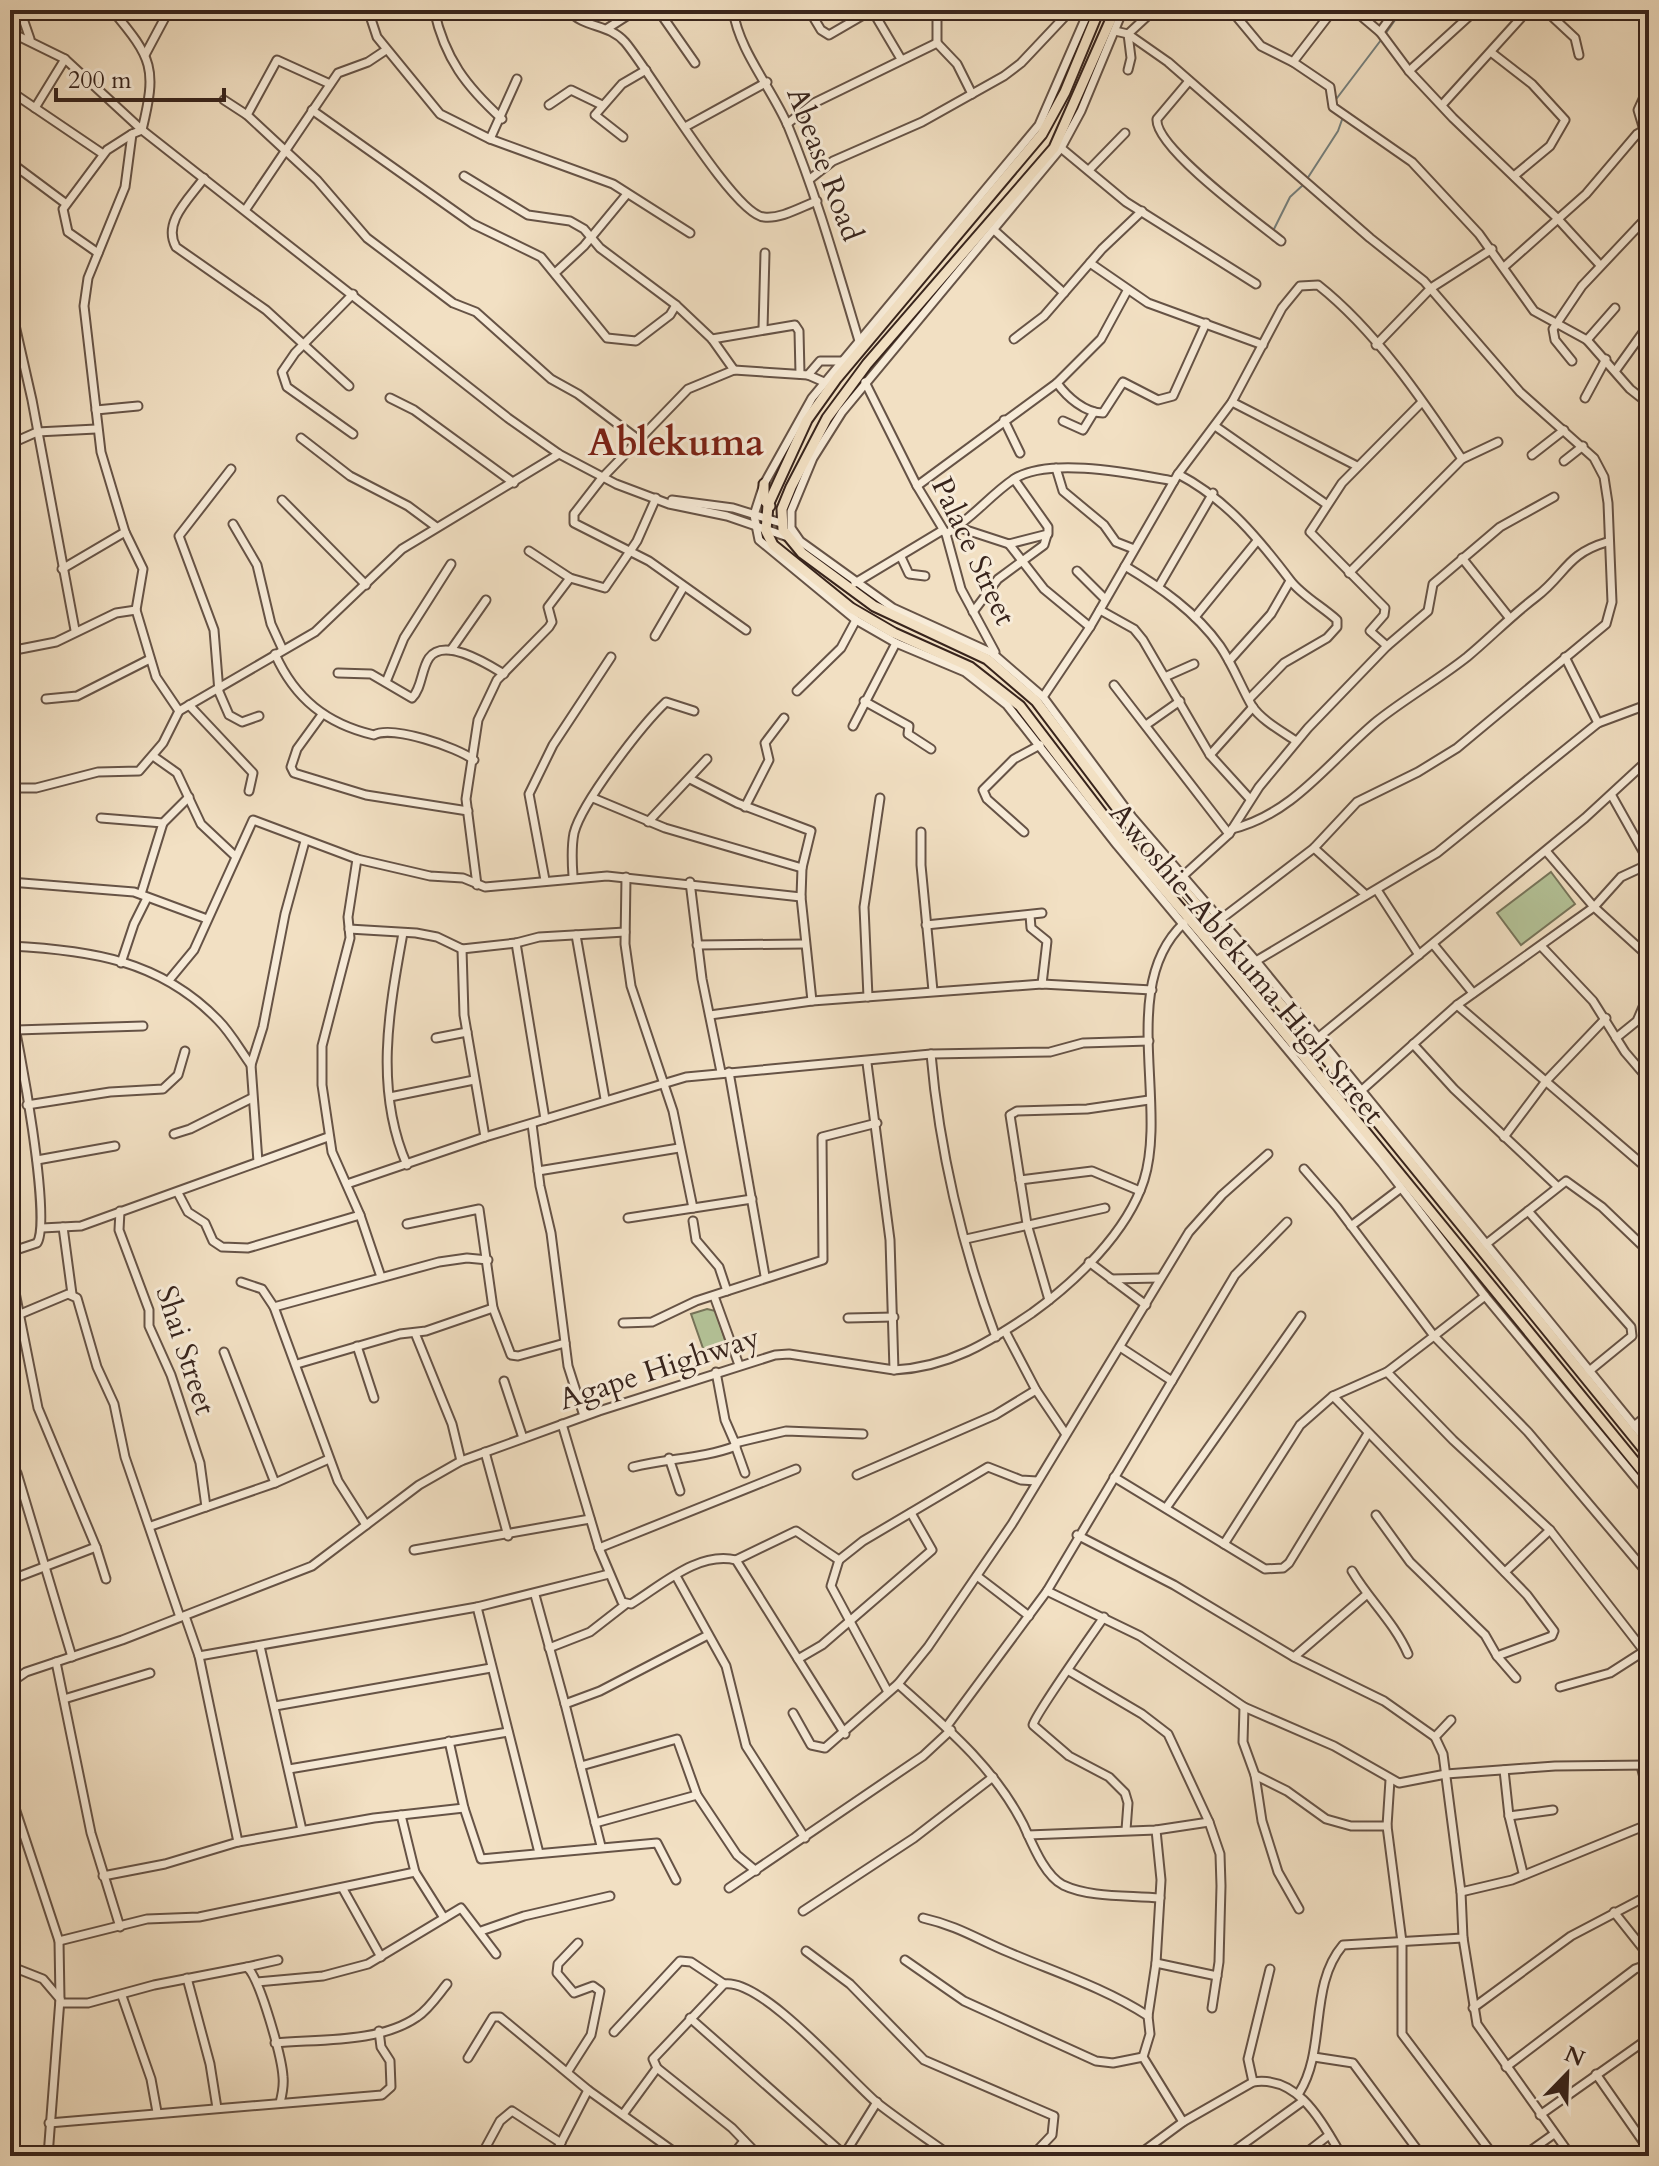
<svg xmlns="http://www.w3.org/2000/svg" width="1659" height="2166" font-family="Cardo,serif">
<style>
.green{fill:#b4c398;stroke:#76745a;stroke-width:2}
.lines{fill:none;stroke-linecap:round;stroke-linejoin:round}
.stream{stroke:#757f7c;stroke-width:2}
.minor-casing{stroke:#665346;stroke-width:11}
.major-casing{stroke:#38241c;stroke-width:13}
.minor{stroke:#f7ebd8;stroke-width:7}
.major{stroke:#f2e0c3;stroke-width:9}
.labels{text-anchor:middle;stroke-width:6;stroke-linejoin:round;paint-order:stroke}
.street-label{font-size:30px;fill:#38241c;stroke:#f7ebd8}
.district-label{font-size:38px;font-weight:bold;fill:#7a1f14;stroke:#f7ebd8}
</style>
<rect width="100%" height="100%" fill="#f2e0c3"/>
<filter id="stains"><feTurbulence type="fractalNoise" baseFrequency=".0025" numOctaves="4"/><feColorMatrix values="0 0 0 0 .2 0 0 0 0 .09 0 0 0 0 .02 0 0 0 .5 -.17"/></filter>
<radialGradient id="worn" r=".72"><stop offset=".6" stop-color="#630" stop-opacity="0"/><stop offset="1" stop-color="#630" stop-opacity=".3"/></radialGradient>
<g class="green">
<path d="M1551 872 1575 904 1521 945 1497 913Z"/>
<path d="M707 1309 716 1311 729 1353 704 1351 691 1314Z"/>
</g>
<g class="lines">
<g class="stream">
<path d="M1386 33 1402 10"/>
<path d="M1334 102 1381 40"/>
<path d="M1307 179 1338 131 1343 117"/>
<path d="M1274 229 1290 197 1303 185"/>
</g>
<defs>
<g id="minor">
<path d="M20 10 30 39"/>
<path d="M112 10C153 59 157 68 142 130L132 134 125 187 88 278 84 306 101 452 125 532 143 569 136 610"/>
<path d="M368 10 377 37 440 114 490 139 613 184 690 233"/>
<path d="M434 10C445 59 466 86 502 119"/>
<path d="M568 10C585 29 608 23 625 42 650 71 734 215 764 217 781 219 801 207 817 201"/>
<path d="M658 10 695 63"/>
<path d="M733 10C739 51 771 87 788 126 817 196 837 268 859 341"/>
<path d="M809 10 821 30 829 35 872 10"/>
<path d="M872 10 901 59"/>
<path d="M1089 10 1039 125 812 398 764 484 754 515 759 540 856 620 896 643 965 672 1007 705 1117 845 1382 1163 1485 1296 1649 1494"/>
<path d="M1123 10 1081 111 1061 148 842 412 813 458 791 511V528L800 541 893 608 992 653 1043 697 1132 817 1256 961 1649 1444"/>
<path d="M1231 10 1261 46 1293 62 1333 10"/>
<path d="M1354 10 1380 32 1409 71 1453 118 1557 218 1600 265"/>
<path d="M1545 10 1575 38 1579 55"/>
<path d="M608 28 636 10"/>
<path d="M1115 31 1128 34 1154 10"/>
<path d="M10 32 65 59 142 130 508 418 559 454 616 484 669 504 727 516 785 536"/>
<path d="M1380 32 1396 10"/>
<path d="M1128 34 1168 62 1370 238 1424 281 1520 392 1594 458 1604 477 1608 503 1612 602 1606 624 1457 748 1418 772 1357 802 1314 848 1221 919"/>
<path d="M1128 34 1131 58 1128 70"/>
<path d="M937 43V10"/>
<path d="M1492 53 1532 84 1565 120 1550 146 1514 176"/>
<path d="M145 55 169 10"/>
<path d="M1293 62 1330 87 1333 107 1412 162 1479 234 1534 311 1587 340 1630 389 1649 404"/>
<path d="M1409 71 1476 10"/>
<path d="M1189 81 1157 119C1154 147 1257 222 1281 241"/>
<path d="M10 91 103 154"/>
<path d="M224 100 247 115 317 180 367 238 453 303 476 312 551 379 578 394 639 440"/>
<path d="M549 105 571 90 602 105"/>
<path d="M1442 105 1528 10"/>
<path d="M35 108 65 59"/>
<path d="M312 110 473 224 541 257 607 338 636 341 670 315 676 305"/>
<path d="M247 115 277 60 330 84"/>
<path d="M787 124 814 103 937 43 957 64 972 94"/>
<path d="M685 127 767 82"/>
<path d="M1644 130 1638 110 1649 86"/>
<path d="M623 137 595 115 622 84 646 70"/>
<path d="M490 139 517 79"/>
<path d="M1061 148 1126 202 1256 284"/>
<path d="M10 162 65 203"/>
<path d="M1089 170 1125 133"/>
<path d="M464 176 528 215 570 221 584 229 600 248 676 305 712 339 734 370"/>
<path d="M204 178C190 198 162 222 176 247L266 310 349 386"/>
<path d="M810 179 833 161 922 122 1004 76 1021 63 1071 10"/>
<path d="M246 209 338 73 368 62 386 50"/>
<path d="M994 230 1064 293"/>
<path d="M98 253 68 232 63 209 107 150 132 134"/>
<path d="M1090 263 1148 303 1263 345"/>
<path d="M1504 267 1586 194 1637 134 1644 130 1649 133"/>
<path d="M555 273 584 246 627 194"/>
<path d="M1127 291 1101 339 1057 383C1067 397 1085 413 1103 413L1123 382 1158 400 1173 396 1206 323"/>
<path d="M10 303 32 400 75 630"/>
<path d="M763 329 765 253"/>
<path d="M712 339 795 325 799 331 800 374"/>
<path d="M1014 339 1044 316 1102 249 1142 211"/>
<path d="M1587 340 1615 308"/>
<path d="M1376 345 1431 288 1492 249"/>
<path d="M1572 361 1555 340 1553 329 1582 286 1649 215"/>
<path d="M1616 370 1649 324"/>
<path d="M808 375 820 361H842"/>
<path d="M865 382 917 486 946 534 961 589 995 652"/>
<path d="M390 398 414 410 514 483"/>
<path d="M1585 398 1606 359"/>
<path d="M1232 402 1357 466"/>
<path d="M96 410 138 406"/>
<path d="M1004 420 1020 453"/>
<path d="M1063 421 1083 430 1094 412"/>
<path d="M1215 426 1326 504"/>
<path d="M353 434 287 387 282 372 295 353 353 294"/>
<path d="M301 438 350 476 408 506 435 526"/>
<path d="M10 444 37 432 96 429"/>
<path d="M1532 455 1564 430"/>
<path d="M1564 461 1583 446"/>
<path d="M1056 468 1063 491 1104 525 1116 542 1134 549"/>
<path d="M231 469 179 536 214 630 219 692 229 715 242 722 259 716"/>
<path d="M1178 474C1226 499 1258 538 1290 580 1301 595 1323 607 1337 620V627L1327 638 1284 663 1250 698"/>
<path d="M917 486 1057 383"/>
<path d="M282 500 366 585"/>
<path d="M672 500 733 508 781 523"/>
<path d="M233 524 257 565 271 624 282 648"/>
<path d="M957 527 1009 544 1048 534V527L1014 479"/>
<path d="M946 534C972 519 990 495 1014 479 1049 456 1134 474 1174 481"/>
<path d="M1009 544 1044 589 1090 627"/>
<path d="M529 551 570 578 605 588 637 541 656 498"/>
<path d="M901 557 909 574 925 576"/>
<path d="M1462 558 1508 616"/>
<path d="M1125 566C1160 587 1196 612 1220 646 1233 665 1241 687 1252 706 1261 720 1283 732 1296 741"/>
<path d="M62 569 125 532"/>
<path d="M1077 571 1105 599"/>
<path d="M1349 573 1462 459 1498 442"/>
<path d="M855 583 943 530"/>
<path d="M1159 586 1213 493"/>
<path d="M1100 610 1134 629 1143 640 1210 755 1250 799"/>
<path d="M973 612 998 579 1044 545 1047 535"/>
<path d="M1195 617 1257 541"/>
<path d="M746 630 649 561 574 523V514L602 478 688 389 734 370 808 375 824 382"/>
<path d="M655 636 683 588"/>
<path d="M1387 646 1370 631 1384 615 1385 608 1310 532 1342 483 1421 403"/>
<path d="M451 650 486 600"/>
<path d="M10 651 56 642 116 613 136 610 156 677 179 711"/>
<path d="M275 654C295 699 327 724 374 735 392 725 457 747 474 760"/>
<path d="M1565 657 1598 723"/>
<path d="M1229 661 1271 614 1290 581"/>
<path d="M338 673 371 674 412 698C422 688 421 670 429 658 444 636 489 665 504 674"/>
<path d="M1167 676 1194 664"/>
<path d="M386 682 404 638 451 564"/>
<path d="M1114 685 1229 834"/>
<path d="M797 691 841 648 856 620"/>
<path d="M1043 697 1090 627 1178 474 1232 402 1282 308 1300 286 1318 285C1375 330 1422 399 1462 459"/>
<path d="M46 699 77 696 150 659"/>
<path d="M864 701 909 726 908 734 931 749"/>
<path d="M189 705 253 773 249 791"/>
<path d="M321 716 297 749 291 767 294 773 366 795 468 811"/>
<path d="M1146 725 1180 701"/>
<path d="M853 726 896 643"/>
<path d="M1210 755 1253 707"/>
<path d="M153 756 177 773 201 824 234 855"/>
<path d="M690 779 737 803 811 831 802 868 801 897 812 1001"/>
<path d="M10 788H36L98 772 139 771 163 743 179 711 315 632 402 549 559 454"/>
<path d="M1612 796 1649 862"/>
<path d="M593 798 665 828 802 868"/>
<path d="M745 807 769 760 765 743 784 718"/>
<path d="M101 818 163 823 189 797"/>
<path d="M648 822 707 759"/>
<path d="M1232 829C1294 814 1331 759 1377 721 1406 698 1438 680 1467 657 1491 637 1511 616 1536 597 1566 574 1566 554 1607 542"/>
<path d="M921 832V865L933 991"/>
<path d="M1024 832 987 799 983 790 1014 759 1040 745"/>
<path d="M1314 848 1366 895"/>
<path d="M1546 851 1594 907 1649 957"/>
<path d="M357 859 348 917 350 938 322 1046V1085L332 1152 360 1215 381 1277"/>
<path d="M573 876C572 862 571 848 574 833 582 802 642 725 666 702L694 711"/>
<path d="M1183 876 1229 834 1259 787 1308 728 1387 646 1428 611 1433 584 1500 527 1554 497"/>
<path d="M626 877 625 944 631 986 673 1111 693 1208"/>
<path d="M545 880 529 794 553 745 611 657"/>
<path d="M10 882 134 892 207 919"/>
<path d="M690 882 702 979 721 1072"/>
<path d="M477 885 466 799 478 720 497 680 549 627 552 622 548 607 570 578"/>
<path d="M1377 890 1419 955"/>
<path d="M141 894 163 823"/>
<path d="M1030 915 1031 928 1047 941 1042 984"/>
<path d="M926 925 1042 913"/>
<path d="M349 929 416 933 437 937 462 949 516 943 539 937 625 932"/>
<path d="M403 933C389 1010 374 1090 407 1165"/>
<path d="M576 935 605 1099"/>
<path d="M516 943 545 1119"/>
<path d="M1433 944 1473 993"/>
<path d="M697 945 804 944"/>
<path d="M10 946C90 950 160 960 218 1020 231 1033 240 1050 251 1065"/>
<path d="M1542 947 1593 1001 1625 1052 1649 1080"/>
<path d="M462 949 464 1015 485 1137"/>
<path d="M1256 961 1437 853 1598 723 1649 704"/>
<path d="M121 963 134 924 147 898"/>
<path d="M170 979 194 950 253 820 357 859 430 876 463 878 485 887 607 876 801 897"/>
<path d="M868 997 864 907 880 798"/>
<path d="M1457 1005 1649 1170"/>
<path d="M10 1006C19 1041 52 1221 37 1243L10 1252"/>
<path d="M710 1015 812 1001 1042 984 1152 990"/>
<path d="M16 1030 143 1026"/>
<path d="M1319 1037 1585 818 1649 759"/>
<path d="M436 1038 467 1032"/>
<path d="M1616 1038 1637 1021 1649 993"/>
<path d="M1413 1044 1454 1089 1557 1186"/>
<path d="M931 1054C939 1148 962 1248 996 1337"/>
<path d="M867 1063 890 1240 894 1370"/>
<path d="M729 1072 765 1276"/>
<path d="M1362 1090 1457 1005 1594 907 1621 877 1649 864"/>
<path d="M390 1097 474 1080"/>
<path d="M27 1105 110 1092 163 1089 178 1075 185 1051"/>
<path d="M532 1124 540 1186 551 1233 568 1366 584 1416"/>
<path d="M174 1134 190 1129 252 1098"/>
<path d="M1504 1137 1546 1081 1606 1018"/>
<path d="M37 1160 115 1146"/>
<path d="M258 1162 251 1065 263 1027 285 914 305 841"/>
<path d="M1304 1169 1337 1207 1434 1336 1387 1372 1453 1440 1550 1530 1644 1651"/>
<path d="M538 1171 679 1148"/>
<path d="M1020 1180 1092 1171 1140 1191"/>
<path d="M347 1184 485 1137 686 1077 931 1054 1050 1052 1083 1043 1149 1041"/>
<path d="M178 1193 188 1212 205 1223 213 1241 222 1247 248 1248 360 1215"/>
<path d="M120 1211 119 1230 149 1310V1326L171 1375 200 1463 206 1507"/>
<path d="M1528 1211 1631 1327 1632 1336 1588 1372"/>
<path d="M628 1218 752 1199"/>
<path d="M693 1221 696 1240 719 1267 727 1291"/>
<path d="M407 1224 479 1209 493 1308 511 1355 518 1356 565 1343"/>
<path d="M1351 1226 1401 1188"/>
<path d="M63 1227 72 1294"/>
<path d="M42 1228 81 1226 328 1137"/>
<path d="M966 1239 1105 1208"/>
<path d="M1485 1245 1566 1181 1602 1207 1649 1252"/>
<path d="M1089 1262 1146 1305"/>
<path d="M10 1267 38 1408 96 1547 10 1580"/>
<path d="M1111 1279 1160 1278"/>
<path d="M241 1282 262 1289 274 1307"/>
<path d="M714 1296 739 1365"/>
<path d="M1485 1296 1434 1336 1528 1432 1649 1575"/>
<path d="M1049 1300 1027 1224 1010 1115 1017 1111 1087 1109 1149 1100"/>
<path d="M18 1315 68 1294 77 1298 97 1367 114 1404 125 1457 180 1617"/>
<path d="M848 1318 894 1317"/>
<path d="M623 1323 652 1322 696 1301 823 1260 822 1137 877 1123"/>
<path d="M1005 1331 1036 1390 1065 1433"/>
<path d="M415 1333 452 1424 461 1461"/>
<path d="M357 1346 374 1398"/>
<path d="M1120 1347 1172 1381"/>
<path d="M224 1352 275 1483"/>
<path d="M297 1364 400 1334 426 1331 493 1308"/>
<path d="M716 1372 725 1420 735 1443 786 1431 863 1434"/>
<path d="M504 1381 523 1438"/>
<path d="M1333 1396 1527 1595 1554 1631 1552 1636 1497 1656 1485 1635 1410 1562 1376 1515"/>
<path d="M562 1424 599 1548 622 1602 631 1604C662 1585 698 1551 736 1560L845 1734"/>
<path d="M1634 1426 1649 1414"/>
<path d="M735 1445 745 1473"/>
<path d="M485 1452 508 1536"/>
<path d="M669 1458 680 1491"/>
<path d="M633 1467C667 1458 702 1459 736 1446"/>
<path d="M17 1473 72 1657"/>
<path d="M857 1475 995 1415 1036 1390"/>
<path d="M1114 1477 1265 1569 1283 1568 1289 1563 1367 1435"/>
<path d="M1166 1508 1301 1316"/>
<path d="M366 1525 338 1481 274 1307 439 1262 467 1258 488 1260"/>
<path d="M151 1526 275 1483 329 1459"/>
<path d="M1077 1535 1174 1585 1294 1657 1384 1701 1435 1737 1443 1754 1461 1892 1463 1938 1477 2024 1571 2156"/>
<path d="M1224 1544 1300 1425 1333 1396 1387 1372"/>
<path d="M96 1547 106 1579"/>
<path d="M599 1548 796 1469"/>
<path d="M414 1550 590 1519"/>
<path d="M736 1560 796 1531 839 1560 863 1541 988 1467 1021 1480 1037 1481"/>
<path d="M839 1560 831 1586 888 1692"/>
<path d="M1352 1571C1369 1600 1394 1622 1408 1654"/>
<path d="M1505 1572 1550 1530"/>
<path d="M676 1576 726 1666 746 1746 805 1838"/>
<path d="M977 1576 1029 1616"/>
<path d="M1047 1591 1140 1636 1244 1707 1334 1746 1399 1783 1446 1774 1555 1766 1649 1765"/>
<path d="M535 1595 565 1704 600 1691 708 1635"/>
<path d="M477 1607 539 1853"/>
<path d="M185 1616 199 1656 238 1842"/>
<path d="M1104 1617C1093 1633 1034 1716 1033 1725L1069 1756 1109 1777 1125 1793 1128 1803 1126 1830"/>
<path d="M260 1646 302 1830"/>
<path d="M549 1648 590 1632 626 1604"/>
<path d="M199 1656 477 1607 609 1574"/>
<path d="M1497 1656 1516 1678"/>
<path d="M1294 1657 1366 1595"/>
<path d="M798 1659 822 1645 932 1550 911 1513"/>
<path d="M56 1662 91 1833 120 1927"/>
<path d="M1069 1671 1142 1714 1168 1734 1209 1822 1220 1854 1221 1886 1219 1962 1212 2008"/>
<path d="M10 1683 26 1672 122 1640 312 1566 419 1485 461 1461 599 1411 775 1355 789 1354 894 1370C949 1367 988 1343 1032 1313 1075 1282 1127 1233 1144 1180 1168 1103 1118 984 1184 923"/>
<path d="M898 1684C945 1726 994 1767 1023 1824 1032 1843 1044 1875 1063 1885 1090 1898 1130 1895 1160 1898"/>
<path d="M1560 1687 1610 1673 1649 1648"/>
<path d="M64 1699 150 1673"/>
<path d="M565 1704 601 1846"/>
<path d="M275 1706 491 1668"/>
<path d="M1244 1707 1243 1742 1255 1775 1262 1821 1278 1872 1299 1909"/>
<path d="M793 1713 811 1745 825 1748 898 1684 928 1647 1012 1524 1189 1232 1222 1195 1268 1154"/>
<path d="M947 1726 1047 1591 1235 1275 1287 1222"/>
<path d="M1435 1737 1451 1720"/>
<path d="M449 1741 464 1808 481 1859 657 1843 676 1880"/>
<path d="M581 1766 677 1739 697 1795 737 1855 756 1871"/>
<path d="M1641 1766 1649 1797"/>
<path d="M289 1769 508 1732"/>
<path d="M1504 1770 1509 1816 1523 1873"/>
<path d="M1255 1775 1287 1791 1326 1819 1351 1826H1387"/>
<path d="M1390 1780 1387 1826 1402 1942V2034L1494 2156"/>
<path d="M10 1793 59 1941 60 1999 48 2156"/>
<path d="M401 1815 415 1872 444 1918"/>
<path d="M1509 1816 1553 1810"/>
<path d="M595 1823 697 1795"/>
<path d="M1156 1830 1161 1880 1156 1963 1148 2016 1150 2034 1143 2057 1183 2122"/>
<path d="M1028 1835 1156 1830 1209 1822"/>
<path d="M103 1876 165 1864 238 1842 374 1818 464 1808"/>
<path d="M729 1888 923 1756 951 1730"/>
<path d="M343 1889 381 1957"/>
<path d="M1461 1892 1512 1880 1649 1824"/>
<path d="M803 1911 914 1838 993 1777"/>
<path d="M1614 1912 1649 1956"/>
<path d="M923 1918C958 1926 977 1939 1008 1952 1055 1972 1105 1988 1148 2016"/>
<path d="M481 1931 524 1916 610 1896"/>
<path d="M59 1941 147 1919 199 1917 415 1872"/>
<path d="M806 1951 850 1984 924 2060 1054 2116 1052 2135 1032 2156"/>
<path d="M905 1960 964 2001 1096 2061 1113 2063 1143 2057"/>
<path d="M1156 1963 1217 1976"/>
<path d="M10 1966 43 1979 60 1999"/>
<path d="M247 1967 278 1960"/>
<path d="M187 1978 210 2064 217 2108"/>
<path d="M257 1982 323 1976 368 1964 461 1908 496 1954"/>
<path d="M122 1996 151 2079 157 2112"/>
<path d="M60 2003H88L154 1985 247 1967C260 1978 282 2058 283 2077 284 2086 282 2095 280 2103"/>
<path d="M1473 2008 1571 1936 1649 1895"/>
<path d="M690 2018 846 2156"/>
<path d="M614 2032 680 1961 691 1962 724 1984"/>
<path d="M275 2043C318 2039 380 2043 417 2017 429 2009 438 1995 447 1984"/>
<path d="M1314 2057 1353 2063 1422 2156"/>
<path d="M468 2058 493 2017H500L588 2090 680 2156"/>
<path d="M1506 2067 1635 1969 1649 1964"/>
<path d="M568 2071 591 2035 600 1991 593 1986 574 1993 557 1973 558 1964 578 1943"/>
<path d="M1596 2074 1649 2150"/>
<path d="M1253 2082 1248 2059 1270 1969"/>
<path d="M1299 2093C1327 2049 1308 1986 1343 1945L1463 1938"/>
<path d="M624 2113 657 2068"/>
<path d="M1540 2115 1649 2038"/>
<path d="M49 2123 382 2095 391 2087 390 2061 381 2047 379 2031"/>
<path d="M844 2155 877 2102"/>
<path d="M481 2156 500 2121 512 2111 561 2143"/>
<path d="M554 2156 588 2090"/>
<path d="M732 2156 744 2141"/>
<path d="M759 2156 732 2128 657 2068 653 2059 724 1984C762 1978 846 2076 876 2102 900 2121 926 2138 951 2156"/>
<path d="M1137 2156 1183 2122 1253 2082C1299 2075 1322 2123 1342 2156"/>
<path d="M1227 2156 1303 2101"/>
<path d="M1302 2156 1329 2135"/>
<path d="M1523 2156 1554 2134"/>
</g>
<g id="major">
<path d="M1099 10 1065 92 1042 134 837 378 807 420 768 505 766 531 773 545 851 608 894 633 970 667 1020 706 1123 841 1238 976 1649 1479"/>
<path d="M1115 10 1054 148 867 364 827 418 791 487 782 509 783 530 802 553 874 606 987 659 1036 701 1129 824 1305 1033 1649 1456"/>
<path d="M764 484V500L770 506"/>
</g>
</defs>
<use href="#minor" class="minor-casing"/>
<use href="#major" class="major-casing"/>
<use href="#minor" class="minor"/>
<use href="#major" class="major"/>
</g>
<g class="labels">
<g class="street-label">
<text transform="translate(825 164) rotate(69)" y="10">Abease Road</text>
<text transform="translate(974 551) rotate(65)" y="10">Palace Street</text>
<text transform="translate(1247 963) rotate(50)" y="10">Awoshie-Ablekuma High Street</text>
<text transform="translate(186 1350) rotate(72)" y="10">Shai Street</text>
<text transform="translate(659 1368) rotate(-18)" y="10">Agape Highway</text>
</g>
<g class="district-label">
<text x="676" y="455">Ablekuma</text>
</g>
</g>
<rect width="1659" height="2166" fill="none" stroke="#f2e0c3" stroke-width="40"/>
<rect x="12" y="12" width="1635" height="2142" fill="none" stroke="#38241c" stroke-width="4"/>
<rect x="20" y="20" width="1619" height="2126" fill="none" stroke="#38241c" stroke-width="2"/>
<g transform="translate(1567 2074) rotate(23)" stroke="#f7ebd8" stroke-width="6" paint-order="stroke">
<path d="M0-6L14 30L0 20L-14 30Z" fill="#38241c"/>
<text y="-12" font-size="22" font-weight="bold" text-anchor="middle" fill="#38241c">N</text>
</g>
<path d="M56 88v12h168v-12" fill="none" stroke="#38241c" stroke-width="4"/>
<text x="68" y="88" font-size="24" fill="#38241c" stroke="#f7ebd8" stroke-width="6" paint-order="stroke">200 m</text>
<rect width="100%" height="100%" filter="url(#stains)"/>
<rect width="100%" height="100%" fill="url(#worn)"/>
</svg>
